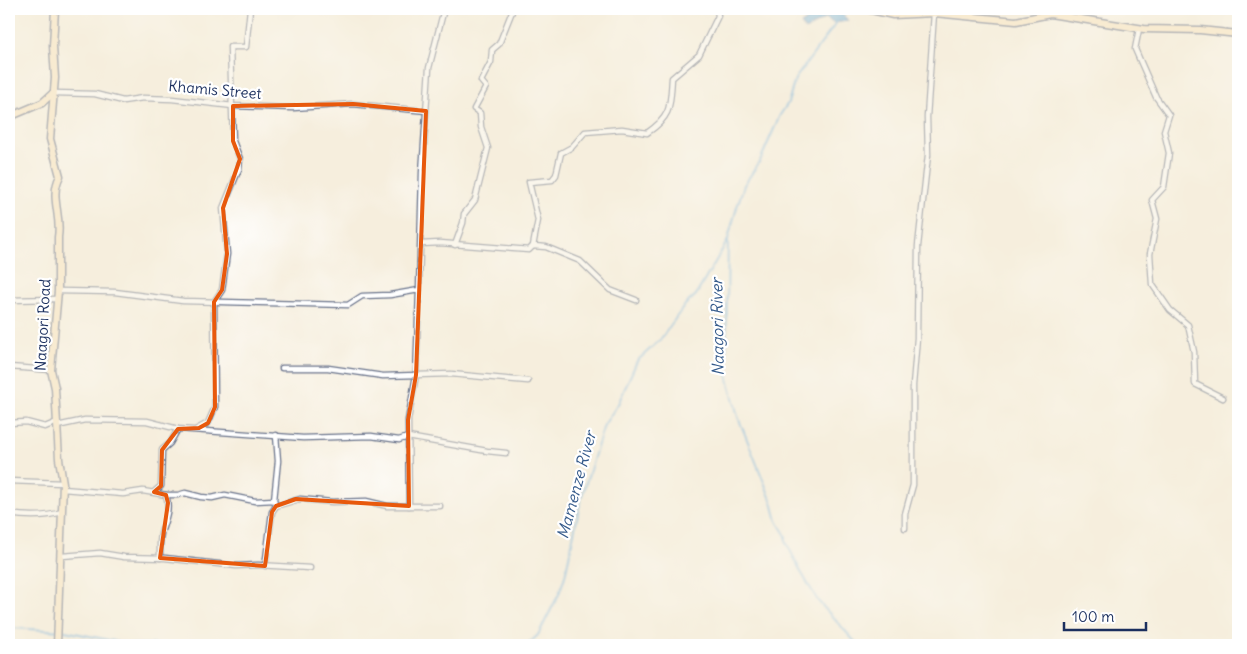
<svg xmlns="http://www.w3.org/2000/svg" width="1247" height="654" font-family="Delius,sans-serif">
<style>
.water{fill:#68adde;stroke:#426e9e}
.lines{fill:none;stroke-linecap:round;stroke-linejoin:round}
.stream{stroke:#68adde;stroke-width:2}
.street-casing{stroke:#68728a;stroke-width:7}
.secondary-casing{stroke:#68728a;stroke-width:9}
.street{stroke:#fff;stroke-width:4.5}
.secondary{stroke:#fbe6c4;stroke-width:6}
.marked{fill:none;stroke:#e8590c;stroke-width:4;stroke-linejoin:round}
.labels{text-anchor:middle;stroke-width:4.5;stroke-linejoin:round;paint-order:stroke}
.street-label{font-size:15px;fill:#1b2f5e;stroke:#fff}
.water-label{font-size:16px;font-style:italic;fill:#365b8b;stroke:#fff}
</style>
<rect width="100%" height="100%" fill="#fff"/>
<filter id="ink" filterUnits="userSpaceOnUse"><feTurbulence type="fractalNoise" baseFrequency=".02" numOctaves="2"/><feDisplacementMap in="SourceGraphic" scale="10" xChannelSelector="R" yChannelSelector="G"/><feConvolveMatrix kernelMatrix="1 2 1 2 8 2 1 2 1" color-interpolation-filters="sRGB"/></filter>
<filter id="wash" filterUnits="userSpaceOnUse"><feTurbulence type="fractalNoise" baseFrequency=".0096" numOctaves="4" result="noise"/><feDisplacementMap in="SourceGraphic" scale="20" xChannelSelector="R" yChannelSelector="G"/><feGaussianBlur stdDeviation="1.12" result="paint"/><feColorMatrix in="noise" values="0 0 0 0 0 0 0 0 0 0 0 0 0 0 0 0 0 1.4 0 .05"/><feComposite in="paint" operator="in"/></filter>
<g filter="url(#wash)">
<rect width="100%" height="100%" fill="#f6eedd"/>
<path class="water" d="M833 9 846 18 848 21 833 23 826 18 805 30 801 24 820 12 824 15Z"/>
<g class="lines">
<g class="stream">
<path d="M841 16 851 9"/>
<path d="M837 22 795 79 788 103 780 115 760 161 744 185 737 207 728 239 726 371 738 417 772 502 777 521 786 536V542L801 572 818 601 858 645"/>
<path d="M9 628 65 631 129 644 190 645"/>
<path d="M527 645 538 635 559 594 565 576 581 499 604 425 618 404 637 361 660 340 685 305 696 295 728 240"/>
</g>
</g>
</g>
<g filter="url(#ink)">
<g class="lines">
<defs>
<g id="street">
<path d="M1139 29 1135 49 1156 97 1169 115 1164 131 1169 153 1164 187 1152 200 1157 219 1150 254 1152 284 1170 310 1188 325 1194 352 1195 384 1223 398"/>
<path d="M54 93 95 94 123 101 143 98 172 99 233 106 293 108 353 104 426 111"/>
<path d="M421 244 440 243 529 250 533 246 546 247 580 261 610 290 636 300"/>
<path d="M455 245 463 223 464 214 475 200 488 148 481 127 480 113 474 109 486 87 481 81 491 62 492 50 499 44 513 9"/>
<path d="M533 246 538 220 529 182 552 180 556 175 561 153 572 147 585 132 622 129 647 133C672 116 670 106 672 78L699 55 718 16 717 9"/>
<path d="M58 291 115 292 183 301 348 305 362 296 390 295 419 290 422 173 429 68 444 9"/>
<path d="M9 300 56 299"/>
<path d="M9 367 51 370"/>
<path d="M282 368H328L383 376 451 374 528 381"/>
<path d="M9 423 26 422 45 427 57 422"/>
<path d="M57 426 85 420 147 421 178 429 303 438 371 436 399 440 408 437 487 451 506 453"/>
<path d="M197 429 208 423 215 407 214 302 222 290 227 254 223 208 239 169 240 159 233 141 230 47H246L250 9"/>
<path d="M9 481 63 483"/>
<path d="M63 489 123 494 143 491 166 495C170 508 166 518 162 530 159 538 160 550 160 558"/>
<path d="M154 492 161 486 162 450 170 443 178 429"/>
<path d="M166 495H178L185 493 201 497 212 498 225 495 255 501 274 500 276 506 272 512 265 566"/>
<path d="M274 500 278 461 276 435"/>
<path d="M276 506 300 499 332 502 366 501 387 506H440"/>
<path d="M409 506 408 420 416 375 419 290"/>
<path d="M9 514C27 517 45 517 62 512"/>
<path d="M905 528V514L913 485V385L917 338 918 246 928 155 927 117 934 13"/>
<path d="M62 556 100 553 124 557 165 558 236 566 258 565 310 568"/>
</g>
<g id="secondary">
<path d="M55 9 53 46 55 78 50 139 60 176C49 197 62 215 58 237V291L51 370 55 388 59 459 63 483 57 645"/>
<path d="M867 9 893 15 934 13 1016 21 1050 14 1144 29 1200 30 1238 34"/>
<path d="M9 117 42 103 53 93"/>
</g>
</defs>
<use href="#street" class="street-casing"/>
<use href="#secondary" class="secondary-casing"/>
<use href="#street" class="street"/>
<use href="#secondary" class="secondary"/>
</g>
</g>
<path d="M0 0H1247V654H0ZM353 104 426 111 416 375 408 420 409 506 296 499 276 506 272 512 265 566 160 558 168 503 166 495 154 492 161 486 162 450 178 429 199 428 208 423 215 407 214 302 222 290 227 254 223 208 240 159 233 141V106Z" fill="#f6eedd" fill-opacity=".55" fill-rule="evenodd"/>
<path class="marked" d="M353 104 426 111 416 375 408 420 409 506 296 499 276 506 272 512 265 566 160 558 168 503 166 495 154 492 161 486 162 450 178 429 199 428 208 423 215 407 214 302 222 290 227 254 223 208 240 159 233 141V106Z"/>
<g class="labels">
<g class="street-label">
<text transform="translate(215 90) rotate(5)" y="5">Khamis Street</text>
<text transform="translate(43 325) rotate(-87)" y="5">Naagori Road</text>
</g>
<g class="water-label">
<text transform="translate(717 327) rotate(-91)" y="6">Naagori River</text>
<text transform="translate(576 485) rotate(-75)" y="6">Mamenze River</text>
</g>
</g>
<rect width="1247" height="654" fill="none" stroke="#fff" stroke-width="30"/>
<path d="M1064 622v8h82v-8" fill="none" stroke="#1b2f5e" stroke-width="2.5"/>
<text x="1072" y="622" font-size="15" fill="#1b2f5e" stroke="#ffffff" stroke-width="4" paint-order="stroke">100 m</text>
</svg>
